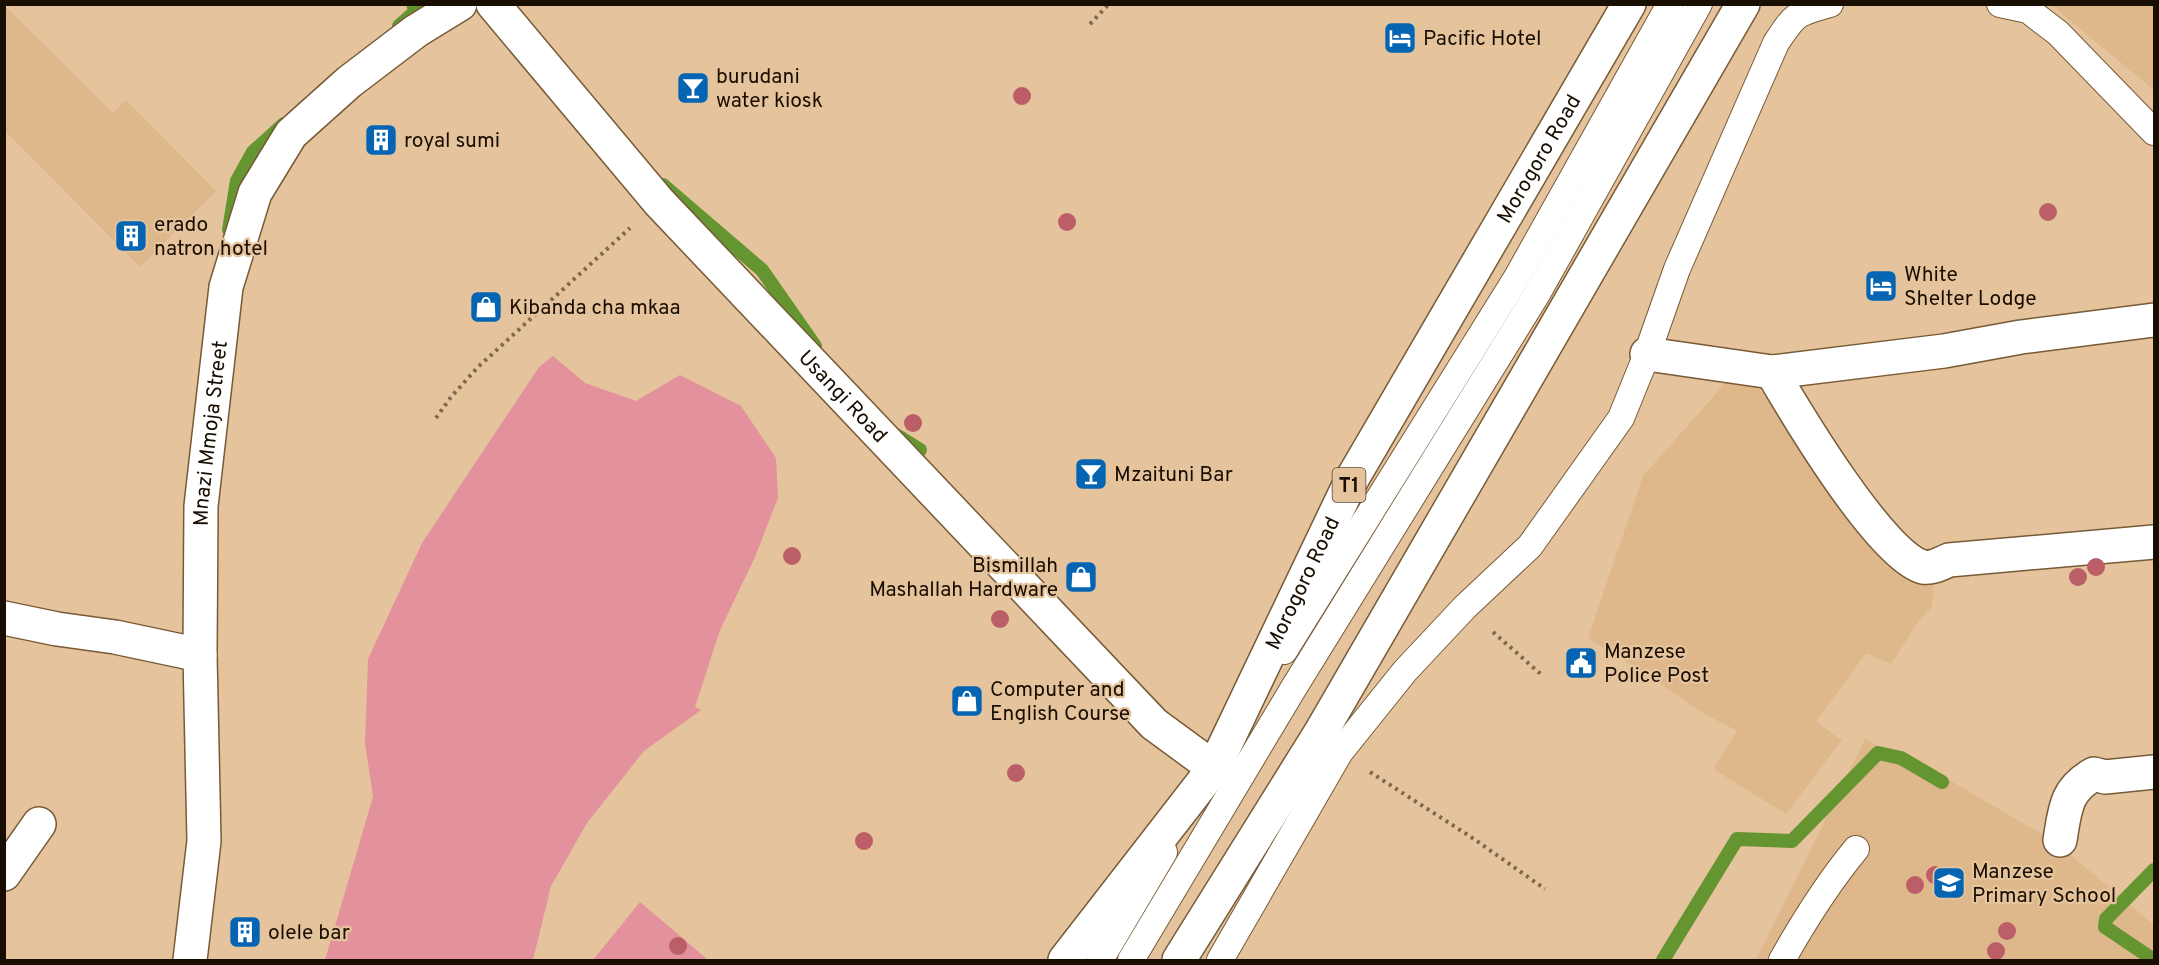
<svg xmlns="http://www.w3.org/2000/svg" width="2159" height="965" font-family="Overpass,sans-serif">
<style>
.built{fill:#deb88b}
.green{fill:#e3919c}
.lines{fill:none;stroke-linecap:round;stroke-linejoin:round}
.stream{stroke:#659530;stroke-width:14}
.lane-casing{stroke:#775a36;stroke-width:28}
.street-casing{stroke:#775a36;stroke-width:36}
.highway-casing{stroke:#775a36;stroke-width:36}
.path{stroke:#7d674e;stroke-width:4;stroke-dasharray:3 4.5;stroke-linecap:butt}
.lane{stroke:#fff;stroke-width:26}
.street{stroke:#fff;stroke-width:33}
.highway{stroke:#fff;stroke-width:33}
.tree{fill:#bb5e67}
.labels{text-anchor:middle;stroke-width:4.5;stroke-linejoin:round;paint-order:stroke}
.shield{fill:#e5c49d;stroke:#564530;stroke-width:1.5}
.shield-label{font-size:20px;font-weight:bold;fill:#190e02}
.poi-label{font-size:21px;fill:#190e02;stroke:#e5c49d;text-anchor:start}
.street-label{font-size:21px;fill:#190e02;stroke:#e5c49d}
</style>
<rect width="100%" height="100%" fill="#e5c49d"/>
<g class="built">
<path d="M4 5 113 113 126 100 216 191 140 267 5 131Z"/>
<path d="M2051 5H2154V90Z"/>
<path d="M1742 371 1797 428 1934 582 1932 607 1921 618 1891 664 1866 653 1816 722 1842 740 1786 814 1713 769 1737 731 1701 712 1652 678 1588 638 1643 476 1727 381Z"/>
<path d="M1865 739 1949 780 2054 841 2154 925V960H1756Z"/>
</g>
<g class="green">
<path d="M553 356 585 383 636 401 680 375 741 406 776 458 778 498 755 557 720 630 695 707 701 710 644 751 587 823 551 886 533 960H325L373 797 365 743 368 659 422 543 539 367Z"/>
<path d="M640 902 706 958 705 960H593Z"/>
</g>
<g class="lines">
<g class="stream">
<path d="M399 26 416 11 413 4"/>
<path d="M663 185 762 270 815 346"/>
<path d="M229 230 237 181 253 152 284 124"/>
<path d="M896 435 920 450"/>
<path d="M2154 870 2106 919 2105 927 2154 960"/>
<path d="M1663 960 1737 839 1792 841 1878 753 1901 758 1942 782"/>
</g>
<defs>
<g id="lane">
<path d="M2000 4 2028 10 2058 33 2154 132"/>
<path d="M1284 651 1516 279 1670 4"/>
<path d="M1100 960 1164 852"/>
<path d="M1131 960 1293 689 1537 294 1699 4"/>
<path d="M1220 960 1340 752 1405 671 1465 607 1530 546 1621 418 1647 354 1677 269 1776 43C1795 14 1796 13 1830 4"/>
<path d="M1782 960C1804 921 1827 884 1856 849"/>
</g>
<g id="street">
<path id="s1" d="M493 4 659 202 1154 724 1214 768"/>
<path d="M1647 354 1772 372 1944 351 2021 337 2154 320"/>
<path d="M1772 372C1796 413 1881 556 1923 567 1931 569 1942 563 1949 560L2154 542"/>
<path d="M4 618 57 629 115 637 200 655"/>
<path d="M2060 840C2065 810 2065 790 2094 774L2105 777 2154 772"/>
<path d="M4 874 39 824"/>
<path id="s2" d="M190 960 204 841 200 655 201 506 226 287 255 193 291 134 349 82 416 31 460 4"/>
</g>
<g id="highway">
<path id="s3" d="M1065 960 1214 768 1352 479 1629 4"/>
<path d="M1179 960 1321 732 1743 4"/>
</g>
</defs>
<use href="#lane" class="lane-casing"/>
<use href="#street" class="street-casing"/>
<use href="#highway" class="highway-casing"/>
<g class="path">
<path d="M1090 24 1109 4"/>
<path d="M436 418 451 397 478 367 630 228"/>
<path d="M1493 632 1543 676"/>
<path d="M1370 772 1474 839 1545 889"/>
</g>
<use href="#lane" class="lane"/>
<use href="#street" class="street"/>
<use href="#highway" class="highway"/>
</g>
<g class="tree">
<circle cx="1022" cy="96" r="9"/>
<circle cx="2048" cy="212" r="9"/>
<circle cx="1067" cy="222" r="9"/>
<circle cx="913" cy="423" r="9"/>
<circle cx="792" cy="556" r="9"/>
<circle cx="2096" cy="567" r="9"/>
<circle cx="2078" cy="577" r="9"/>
<circle cx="1000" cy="619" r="9"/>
<circle cx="1016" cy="773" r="9"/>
<circle cx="864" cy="841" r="9"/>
<circle cx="1935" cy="875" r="9"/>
<circle cx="1915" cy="885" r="9"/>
<circle cx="2007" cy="931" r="9"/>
<circle cx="678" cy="946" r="9"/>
<circle cx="1996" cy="951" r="9"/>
</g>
<defs>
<symbol id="hotel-square" viewBox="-11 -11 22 22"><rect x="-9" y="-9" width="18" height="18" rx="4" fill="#0665b2" stroke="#e5c49d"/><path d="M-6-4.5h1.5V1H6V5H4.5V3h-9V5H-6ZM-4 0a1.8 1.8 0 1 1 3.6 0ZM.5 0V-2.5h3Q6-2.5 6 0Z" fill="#fff"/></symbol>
<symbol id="bar-square" viewBox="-11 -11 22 22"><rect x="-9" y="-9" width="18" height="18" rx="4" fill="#0665b2" stroke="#e5c49d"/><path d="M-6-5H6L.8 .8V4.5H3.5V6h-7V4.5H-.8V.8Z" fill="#fff"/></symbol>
<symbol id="building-square" viewBox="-11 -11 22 22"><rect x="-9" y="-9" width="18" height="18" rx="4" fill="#0665b2" stroke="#e5c49d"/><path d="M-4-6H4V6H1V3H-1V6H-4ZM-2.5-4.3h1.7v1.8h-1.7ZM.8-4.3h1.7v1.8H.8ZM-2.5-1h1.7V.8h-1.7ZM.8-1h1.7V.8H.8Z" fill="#fff"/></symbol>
<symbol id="shop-square" viewBox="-11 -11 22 22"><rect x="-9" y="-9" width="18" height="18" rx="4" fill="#0665b2" stroke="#e5c49d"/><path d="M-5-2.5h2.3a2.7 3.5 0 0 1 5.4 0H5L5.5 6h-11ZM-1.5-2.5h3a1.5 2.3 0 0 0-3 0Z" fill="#fff"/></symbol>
<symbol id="civic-square" viewBox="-11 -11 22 22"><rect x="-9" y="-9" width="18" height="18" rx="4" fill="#0665b2" stroke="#e5c49d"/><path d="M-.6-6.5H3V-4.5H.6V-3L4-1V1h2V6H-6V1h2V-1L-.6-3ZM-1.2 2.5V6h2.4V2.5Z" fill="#fff"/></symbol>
<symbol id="school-square" viewBox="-11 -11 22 22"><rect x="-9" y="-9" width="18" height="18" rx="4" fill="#0665b2" stroke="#e5c49d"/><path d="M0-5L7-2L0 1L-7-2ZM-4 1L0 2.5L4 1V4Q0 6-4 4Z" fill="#fff"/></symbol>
</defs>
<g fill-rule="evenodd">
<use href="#hotel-square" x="1381" y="19" width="38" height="38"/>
<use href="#bar-square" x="674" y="69" width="38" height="38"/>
<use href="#building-square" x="362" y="121" width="38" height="38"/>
<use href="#building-square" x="112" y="217" width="38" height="38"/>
<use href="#hotel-square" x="1862" y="267" width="38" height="38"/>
<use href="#shop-square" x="467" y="288" width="38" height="38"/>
<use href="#bar-square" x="1072" y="455" width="38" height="38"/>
<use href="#shop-square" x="1062" y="558" width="38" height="38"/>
<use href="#civic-square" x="1562" y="644" width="38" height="38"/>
<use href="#shop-square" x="948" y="682" width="38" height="38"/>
<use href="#school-square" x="1930" y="864" width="38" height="38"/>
<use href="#building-square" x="226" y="913" width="38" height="38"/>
</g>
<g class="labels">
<rect class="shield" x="1332.5" y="468" width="33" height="34" rx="4.5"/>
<g class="shield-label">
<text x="1349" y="492">T1</text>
</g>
<g class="poi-label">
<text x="1423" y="45">Pacific Hotel</text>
<text x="716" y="83">burudani<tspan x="716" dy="24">water kiosk</tspan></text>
<text x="404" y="147">royal sumi</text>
<text x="154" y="231">erado<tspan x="154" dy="24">natron hotel</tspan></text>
<text x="1904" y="281">White<tspan x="1904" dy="24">Shelter Lodge</tspan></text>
<text x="509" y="314">Kibanda cha mkaa</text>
<text x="1114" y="481">Mzaituni Bar</text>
<text x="1058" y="572" text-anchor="end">Bismillah<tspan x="1058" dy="24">Mashallah Hardware</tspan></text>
<text x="1604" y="658">Manzese<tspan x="1604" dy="24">Police Post</tspan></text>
<text x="990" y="696">Computer and<tspan x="990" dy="24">English Course</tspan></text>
<text x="1972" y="878">Manzese<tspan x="1972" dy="24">Primary School</tspan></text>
<text x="268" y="939">olele bar</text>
</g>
<g class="street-label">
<text dy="7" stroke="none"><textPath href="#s3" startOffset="934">Morogoro Road</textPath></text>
<text dy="7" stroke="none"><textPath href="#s1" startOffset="526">Usangi Road</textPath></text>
<text dy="7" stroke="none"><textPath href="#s2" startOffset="528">Mnazi Mmoja Street</textPath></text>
<text dy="7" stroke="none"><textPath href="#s3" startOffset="448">Morogoro Road</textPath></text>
</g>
</g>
<rect width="2159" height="965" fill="none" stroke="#190e02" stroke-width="12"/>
</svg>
